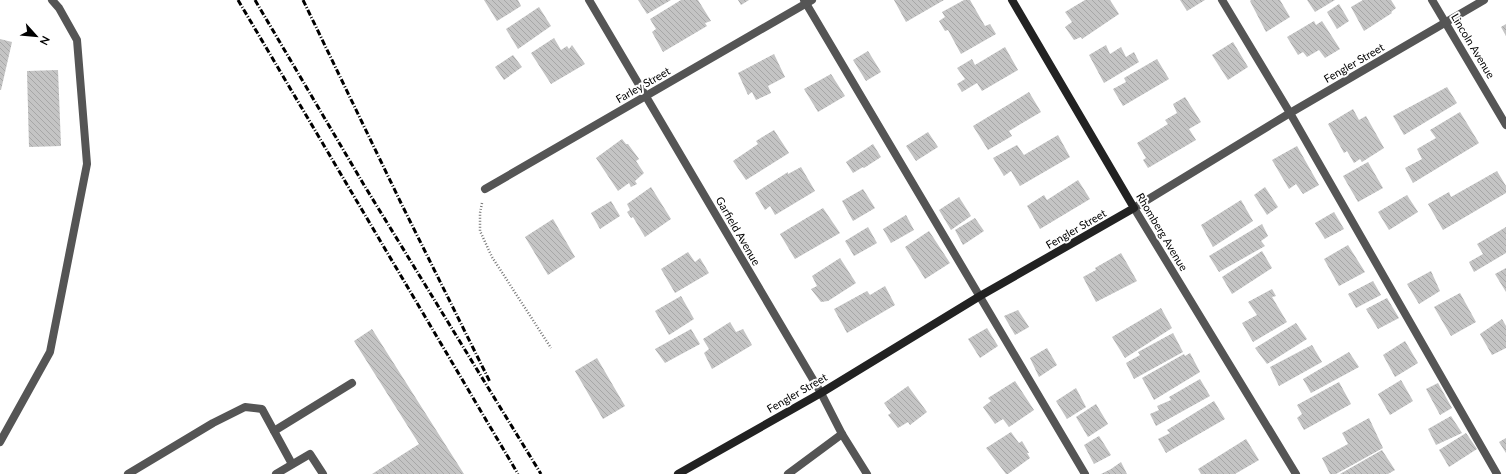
<svg xmlns="http://www.w3.org/2000/svg" width="1506" height="474" font-family="Lato,sans-serif">
<style>
.building{fill:url(#building-back-hatch)}
.lines{fill:none;stroke-linecap:round;stroke-linejoin:round}
.path{stroke:#777;stroke-width:2.5;stroke-dasharray:1 2;stroke-linecap:butt}
.service{stroke:#555;stroke-width:8}
.minor{stroke:#555;stroke-width:8}
.tertiary{stroke:#555;stroke-width:8}
.secondary{stroke:#222;stroke-width:8}
.rail{stroke:#000;stroke-width:3;stroke-dasharray:6 2 1 2;stroke-linecap:butt}
.labels{text-anchor:middle;stroke-width:4;stroke-linejoin:round;paint-order:stroke}
.street-label{font-size:11px;fill:#000;stroke:#fff}
</style>
<defs>
<pattern id="building-back-hatch" width="6" height="6" patternUnits="userSpaceOnUse"><rect width="6" height="6" fill="#c4c4c4"/><path d="M-1 5l2 2M0 0l6 6M5-1l2 2" fill="none" stroke="#a7a7a7"/></pattern>
</defs>
<rect width="100%" height="100%" fill="#fff"/>
<g class="building">
<path d="M484 0H518L521 6 497 21Z"/>
<path d="M638 0H671L647 14Z"/>
<path d="M681 0H698L711 21 705 23 707 26 663 52 652 32 656 29 650 19Z"/>
<path d="M738 0H749L741 5Z"/>
<path d="M894 0H944L906 22Z"/>
<path d="M964 0H970L985 26 990 24 996 34 961 54 948 30 945 31 939 21 945 17 942 12Z"/>
<path d="M1085 0H1110L1119 14 1082 39 1081 37 1074 40 1065 27 1072 22 1065 12Z"/>
<path d="M1180 0H1205L1187 11Z"/>
<path d="M1251 0H1280L1290 17 1266 32 1250 1Z"/>
<path d="M1307 0H1335L1315 12Z"/>
<path d="M1363 0H1391L1396 8 1391 12 1392 13 1364 31 1351 7Z"/>
<path d="M1339 4 1349 21 1337 29 1327 12Z"/>
<path d="M539 7 551 26 518 49 506 29Z"/>
<path d="M1314 21 1316 25 1322 21 1340 49 1325 58 1319 50 1307 57 1303 52 1298 55 1287 37Z"/>
<path d="M1506 24V36L1501 27Z"/>
<path d="M554 38 561 50 567 46 569 49 572 45 585 64 551 84 531 53Z"/>
<path d="M0 39 12 42 1 90H0Z"/>
<path d="M1233 42 1248 67 1228 80 1212 55Z"/>
<path d="M1106 45 1110 54 1121 47 1126 57 1134 52 1139 62 1104 83 1089 55Z"/>
<path d="M1005 47 1018 70 982 91 977 83 962 92 957 84 965 79 957 68 972 59 975 65Z"/>
<path d="M868 51 881 72 866 81 853 60Z"/>
<path d="M774 54 785 77 768 86 771 93 756 100 752 92 748 95 738 73Z"/>
<path d="M513 55 522 67 504 80 495 67Z"/>
<path d="M1157 59 1169 79 1123 106 1113 89 1126 82 1124 78Z"/>
<path d="M58 70 61 146 29 147 27 71Z"/>
<path d="M831 74 845 96 818 112 804 89Z"/>
<path d="M1447 87 1457 103 1404 135 1393 116Z"/>
<path d="M1029 92 1041 112 1009 131 1012 136 988 150 973 126Z"/>
<path d="M1185 97 1201 122 1189 129 1196 140 1148 168 1143 160 1146 158 1137 143 1168 124 1165 120 1177 113 1173 104Z"/>
<path d="M1353 109 1359 120 1366 116 1384 148 1362 162 1360 159 1354 163 1347 151 1344 153 1328 124Z"/>
<path d="M1460 112 1479 143 1413 183 1405 168 1422 159 1417 149 1436 138 1430 130Z"/>
<path d="M774 130 789 153 746 180 733 161 758 144 756 141Z"/>
<path d="M928 132 938 147 916 161 906 146Z"/>
<path d="M1058 135 1070 157 1020 186 1011 171 1004 176 993 158 1017 145 1024 155Z"/>
<path d="M622 139 626 144H628L639 159 636 161 644 173 635 181 637 184 631 187 629 183 618 191 596 158Z"/>
<path d="M873 144 881 157 864 168 863 167 853 173 846 162Z"/>
<path d="M1297 146 1319 185 1303 194 1296 184 1289 189 1272 160Z"/>
<path d="M1368 162 1383 188 1358 202 1343 176Z"/>
<path d="M801 167 815 191 775 215 770 206 765 210 755 193 788 172V174Z"/>
<path d="M1497 171 1506 186V193L1443 230 1428 204 1449 192 1451 197Z"/>
<path d="M1078 180 1090 199 1040 229 1027 206 1044 195 1047 200Z"/>
<path d="M651 187 671 219 645 237 633 217 631 218 627 212 630 210 627 204Z"/>
<path d="M1265 187 1278 207 1267 215 1254 195Z"/>
<path d="M863 189 875 208 853 221 842 201Z"/>
<path d="M1407 195 1418 212 1389 230 1378 212Z"/>
<path d="M959 197 971 216 951 230 939 210Z"/>
<path d="M1241 200 1253 221 1213 247 1201 225Z"/>
<path d="M611 201 620 216 600 229 591 213Z"/>
<path d="M823 208 840 233 795 259 780 234Z"/>
<path d="M1334 212 1344 229 1325 239 1315 223Z"/>
<path d="M906 215 914 230 891 243 883 229Z"/>
<path d="M975 218 984 231 963 245 955 230Z"/>
<path d="M553 219 575 257 548 275 525 237Z"/>
<path d="M1262 224 1268 236 1261 241 1265 246 1219 272 1209 256Z"/>
<path d="M868 227 877 243 854 256 845 241Z"/>
<path d="M1506 227V253L1474 272 1469 262 1483 254 1477 244Z"/>
<path d="M929 231 950 263 925 279 905 247Z"/>
<path d="M1348 245 1365 272 1339 286 1324 259Z"/>
<path d="M1262 251 1272 268 1232 294 1222 277Z"/>
<path d="M688 252 695 262 700 258 709 273 675 293 661 269Z"/>
<path d="M1121 253 1137 281 1096 302 1083 277 1096 270 1095 268Z"/>
<path d="M840 258 856 283 828 301 821 302 811 289 817 286 812 276Z"/>
<path d="M1506 268V292L1495 274Z"/>
<path d="M1431 271 1440 291 1419 304 1407 284Z"/>
<path d="M1373 281 1381 295 1356 308 1348 294Z"/>
<path d="M885 286 895 305 847 333 834 309 867 291 870 295Z"/>
<path d="M1272 289 1276 296 1272 297 1287 322 1253 342 1242 323 1257 315 1248 302Z"/>
<path d="M1460 293 1476 322 1451 336 1434 307Z"/>
<path d="M681 296 694 319 669 335 655 311Z"/>
<path d="M1387 298 1399 318 1378 329 1366 309Z"/>
<path d="M1161 308 1172 328 1125 358 1112 337Z"/>
<path d="M1018 310 1029 327 1015 335 1004 316Z"/>
<path d="M1502 319 1506 326V348L1492 355 1480 334Z"/>
<path d="M730 322 736 332 743 329 752 345 712 369 704 353 709 349 703 339Z"/>
<path d="M1296 323 1307 339 1267 364 1255 348Z"/>
<path d="M987 328 998 346 980 358 968 339Z"/>
<path d="M372 329 464 474H372L419 444 354 341Z"/>
<path d="M691 329 700 344 665 363 655 349Z"/>
<path d="M1173 333 1183 352 1134 379 1126 363 1140 355 1138 352Z"/>
<path d="M1405 341 1418 363 1395 377 1383 355Z"/>
<path d="M1312 345 1322 362 1279 386 1270 367Z"/>
<path d="M1047 348 1057 365 1039 377 1030 358Z"/>
<path d="M1349 352 1359 367 1311 393 1303 379Z"/>
<path d="M1190 353 1200 372 1154 400 1142 378 1184 354 1185 356Z"/>
<path d="M597 358 625 406 603 419 575 371Z"/>
<path d="M1200 379 1210 396 1156 426 1150 414 1159 410 1157 406 1171 400 1169 397Z"/>
<path d="M1401 380 1413 401 1390 415 1378 394Z"/>
<path d="M1015 381 1034 410 1009 427 1003 419 995 424 983 407 991 401 988 398Z"/>
<path d="M1339 382 1351 404 1304 430 1297 418 1302 414 1297 405Z"/>
<path d="M1438 383 1452 408 1440 415 1426 389Z"/>
<path d="M908 386 927 412 910 425 908 422 898 428 888 415 891 413 884 403Z"/>
<path d="M1076 388 1086 407 1067 419 1056 401Z"/>
<path d="M1214 401 1225 419 1166 453 1158 439 1170 433 1167 430Z"/>
<path d="M1096 404 1108 424 1088 437 1076 417Z"/>
<path d="M1451 416 1462 433 1436 445 1428 429Z"/>
<path d="M1369 418 1383 448 1336 474H1330L1322 458 1348 444 1342 433Z"/>
<path d="M1011 432 1019 443 1022 441 1029 453H1027L1030 458 1008 474H1006L986 448Z"/>
<path d="M1466 433 1477 449 1449 467 1439 450Z"/>
<path d="M1099 436 1111 455 1094 464 1084 445Z"/>
<path d="M1506 438V453L1499 442Z"/>
<path d="M1246 439 1259 460 1235 474H1201L1198 469Z"/>
<path d="M1382 450 1395 470 1388 474H1340Z"/>
<path d="M1121 462 1127 474H1101L1111 469Z"/>
</g>
<g class="lines">
<path class="path" d="M482 203 480 213V231L492 257 551 348"/>
<g class="service">
<path d="M804 0 1085 474"/>
<path d="M1222 0 1290 113 1497 474"/>
<path d="M274 431 352 383"/>
<path d="M0 442 50 352 87 164 77 40 59 8 52 0"/>
<path d="M128 474 213 423 245 407 262 409 292 464"/>
<path d="M276 474 310 454 323 474"/>
<path d="M788 474 842 434"/>
</g>
<g class="minor">
<path d="M589 0 821 393 842 434 867 474"/>
<path d="M1432 0 1506 125"/>
<path d="M485 189 812 0"/>
<path d="M1134 208 1290 113 1484 0"/>
</g>
<path class="tertiary" d="M1134 208 1296 474"/>
<path class="secondary" d="M678 474 821 393 980 296 1134 208 1012 0"/>
<g class="rail">
<path d="M238 0 518 474"/>
<path d="M255 0 364 185 541 474"/>
<path d="M303 0 401 203 490 382"/>
</g>
</g>
<g class="labels">
<g class="street-label">
<text transform="translate(1473 46) rotate(59)" y="4">Lincoln Avenue</text>
<text transform="translate(1354 63) rotate(-30)" y="4">Fengler Street</text>
<text transform="translate(643 85) rotate(-30)" y="4">Farley Street</text>
<text transform="translate(1076 229) rotate(-30)" y="4">Fengler Street</text>
<text transform="translate(738 231) rotate(60)" y="4">Garfield Avenue</text>
<text transform="translate(1162 232) rotate(59)" y="4">Rhomberg Avenue</text>
<text transform="translate(797 393) rotate(-30)" y="4">Fengler Street</text>
</g>
</g>
<g transform="translate(36 36) rotate(117)" stroke="#ffffff" stroke-width="3" paint-order="stroke">
<path d="M0-3L7 15L0 10L-7 15Z" fill="#000000"/>
<text y="-6" font-size="11" font-weight="bold" text-anchor="middle" fill="#000000">N</text>
</g>
</svg>
